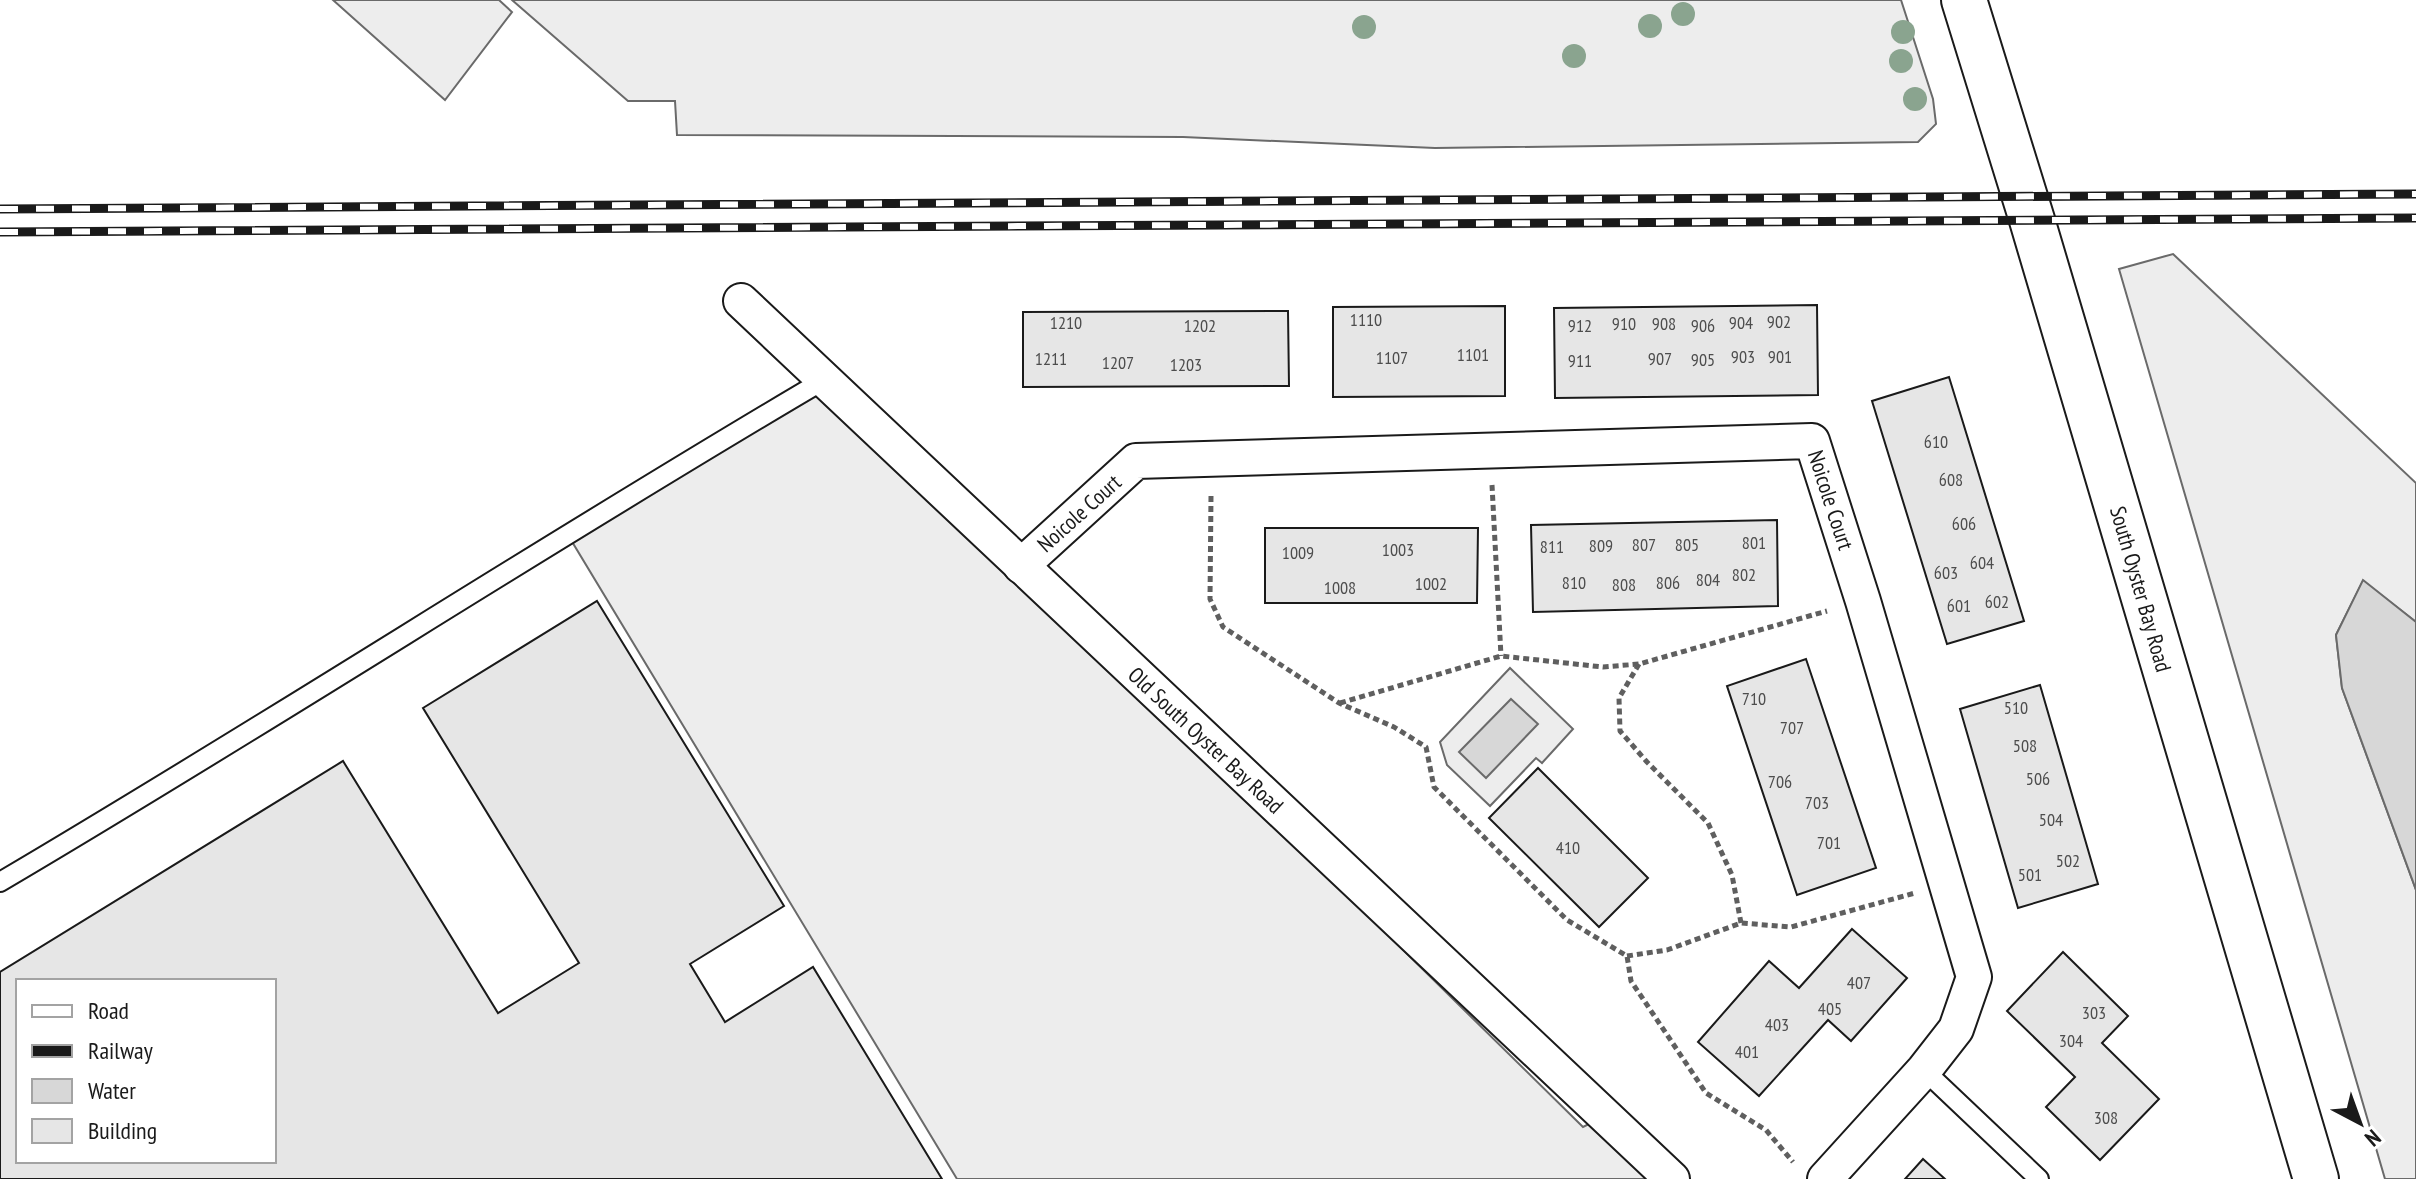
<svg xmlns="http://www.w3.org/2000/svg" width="2416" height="1179" font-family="'PT Sans Narrow',sans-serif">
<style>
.built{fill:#ededed;stroke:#6a6a6a;stroke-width:2}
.water{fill:#d7d7d7;stroke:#6a6a6a;stroke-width:2}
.building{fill:#e6e6e6;stroke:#1a1a1a;stroke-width:2;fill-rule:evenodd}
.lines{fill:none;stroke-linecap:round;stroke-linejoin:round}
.service-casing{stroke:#1a1a1a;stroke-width:22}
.minor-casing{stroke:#1a1a1a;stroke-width:38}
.secondary-casing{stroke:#1a1a1a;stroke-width:48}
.path{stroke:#5f5f5f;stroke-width:5;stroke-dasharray:6 4;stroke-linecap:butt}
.service{stroke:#fff;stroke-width:18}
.minor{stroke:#fff;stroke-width:34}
.secondary{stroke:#fff;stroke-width:44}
.rail-casing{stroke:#1a1a1a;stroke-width:9}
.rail{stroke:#fff;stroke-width:6;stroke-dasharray:18;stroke-linecap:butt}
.tree{fill:#8aa48f}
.labels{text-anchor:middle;stroke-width:6;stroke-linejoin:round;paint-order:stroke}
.number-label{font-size:18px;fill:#4d4d4d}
.street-label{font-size:22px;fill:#1a1a1a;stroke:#fff}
</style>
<rect width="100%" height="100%" fill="#fff"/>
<g class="built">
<path d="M333 0H499L512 12 445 100Z"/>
<path d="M512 0H1901L1933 99 1936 124 1918 142 1435 148 1183 137 677 135 675 101H628Z"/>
<path d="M2173 254 2416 483V622L2363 581 2336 635 2342 688 2416 890V1179H2385L2119 269Z"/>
<path d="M824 380 1583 1127 1605 1116 1672 1179H957L568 535Z"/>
<path d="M1510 668 1573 729 1542 763 1536 758 1490 806 1447 765 1440 742Z"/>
</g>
<g class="water">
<path d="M2363 580 2416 622V890L2342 688 2336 635Z"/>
<path d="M1511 699 1538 724 1486 778 1459 752Z"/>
</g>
<g class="building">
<path d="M1817 305 1818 395 1555 398 1554 308Z"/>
<path d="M1505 306V396L1333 397V307Z"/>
<path d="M1288 311 1289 386 1023 387V312Z"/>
<path d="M1949 377 2024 621 1947 644 1872 401Z"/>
<path d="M1777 520 1778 606 1533 612 1531 525Z"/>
<path d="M1265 528H1478L1477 603H1265Z"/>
<path d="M597 601 784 906 690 964 725 1022 813 967 942 1179H0V972L343 761 498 1013 579 963 423 708ZM18 981H274V1161H18Z"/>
<path d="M1806 659 1876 868 1797 895 1727 686Z"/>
<path d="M2040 685 2098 884 2018 908 1960 709Z"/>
<path d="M1538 768 1648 878 1599 927 1489 818Z"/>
<path d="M1852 929 1907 978 1851 1041 1828 1020 1759 1096 1698 1042 1769 961 1799 988Z"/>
<path d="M2063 952 2128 1016 2102 1043 2159 1099 2100 1160 2046 1107 2075 1077 2007 1011Z"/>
<path d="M1923 1159 1945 1179H1905Z"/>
</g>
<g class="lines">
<defs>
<g id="service">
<path d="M0 882C277 719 546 543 824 380"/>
<path d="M1924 1070 2039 1179"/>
</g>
<g id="minor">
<path d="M741 301 1672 1179"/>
<path d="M1021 566 1136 461 1812 441 1863 601 1974 977 1956 1029 1924 1070 1825 1179"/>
</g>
<path id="secondary" d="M1964 0 2032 220 2316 1179"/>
</defs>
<use href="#service" class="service-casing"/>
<use href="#minor" class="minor-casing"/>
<use href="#secondary" class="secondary-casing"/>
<g class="path">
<path d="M1492 485 1501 656"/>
<path d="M1211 496 1210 599 1223 627 1339 703 1394 727 1426 747 1434 787 1567 920 1627 956 1631 981 1706 1093 1766 1130 1793 1162"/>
<path d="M1639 664 1619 698 1620 731 1647 762 1708 823 1732 875 1741 923"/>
<path d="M1340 703 1501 656 1603 667 1639 664 1827 611"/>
<path d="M1627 956 1667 950 1741 923 1791 927 1915 893"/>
</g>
<use href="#service" class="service"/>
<use href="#minor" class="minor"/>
<use href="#secondary" class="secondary"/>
<defs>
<g id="rail">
<path d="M0 209 2416 194"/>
<path d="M0 232 2416 218"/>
</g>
</defs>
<use href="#rail" class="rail-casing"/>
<use href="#rail" class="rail"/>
</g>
<g class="tree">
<circle cx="1683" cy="14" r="12"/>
<circle cx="1650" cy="26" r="12"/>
<circle cx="1364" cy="27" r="12"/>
<circle cx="1903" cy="32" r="12"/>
<circle cx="1574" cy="56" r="12"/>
<circle cx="1901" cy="61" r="12"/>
<circle cx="1915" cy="99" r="12"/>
</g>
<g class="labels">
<g class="number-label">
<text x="1366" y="326">1110</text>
<text x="1779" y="328">902</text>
<text x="1066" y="329">1210</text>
<text x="1741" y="329">904</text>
<text x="1624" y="330">910</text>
<text x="1664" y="330">908</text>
<text x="1200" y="332">1202</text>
<text x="1580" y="332">912</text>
<text x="1703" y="332">906</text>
<text x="1473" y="361">1101</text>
<text x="1743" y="363">903</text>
<text x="1780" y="363">901</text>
<text x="1392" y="364">1107</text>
<text x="1051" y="365">1211</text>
<text x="1660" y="365">907</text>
<text x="1703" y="366">905</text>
<text x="1580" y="367">911</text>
<text x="1118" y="369">1207</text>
<text x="1186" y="371">1203</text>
<text x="1936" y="448">610</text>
<text x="1951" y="486">608</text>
<text x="1964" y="530">606</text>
<text x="1754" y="549">801</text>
<text x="1644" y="551">807</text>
<text x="1687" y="551">805</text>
<text x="1601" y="552">809</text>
<text x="1552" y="553">811</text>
<text x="1398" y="556">1003</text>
<text x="1298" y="559">1009</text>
<text x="1982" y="569">604</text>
<text x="1946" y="579">603</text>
<text x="1744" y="581">802</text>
<text x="1708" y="586">804</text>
<text x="1574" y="589">810</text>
<text x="1668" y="589">806</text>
<text x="1431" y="590">1002</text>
<text x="1624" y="591">808</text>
<text x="1340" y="594">1008</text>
<text x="1997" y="608">602</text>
<text x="1959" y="612">601</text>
<text x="1754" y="705">710</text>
<text x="2016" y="714">510</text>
<text x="1792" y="734">707</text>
<text x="2025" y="752">508</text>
<text x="2038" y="785">506</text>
<text x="1780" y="788">706</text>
<text x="1817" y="809">703</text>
<text x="2051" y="826">504</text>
<text x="1829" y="849">701</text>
<text x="1568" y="854">410</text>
<text x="2068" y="867">502</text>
<text x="2030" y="881">501</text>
<text x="1859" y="989">407</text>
<text x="1830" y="1015">405</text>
<text x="2094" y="1019">303</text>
<text x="1777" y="1031">403</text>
<text x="2071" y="1047">304</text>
<text x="1747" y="1058">401</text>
<text x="2106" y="1124">308</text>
</g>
<g class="street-label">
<text transform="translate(1831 500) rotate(72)" y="8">Noicole Court</text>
<text transform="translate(1079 513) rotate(-42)" y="8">Noicole Court</text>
<text transform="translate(2141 589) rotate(74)" y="8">South Oyster Bay Road</text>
<text transform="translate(1206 740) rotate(43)" y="8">Old South Oyster Bay Road</text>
</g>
</g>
<rect x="16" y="979" width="260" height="184" fill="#ffffff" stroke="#a3a3a3" stroke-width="2"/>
<rect x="32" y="1005" width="40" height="12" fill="#ffffff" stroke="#a3a3a3" stroke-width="2"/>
<text x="88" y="1019" font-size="24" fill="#1a1a1a">Road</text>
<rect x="32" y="1045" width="40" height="12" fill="#1a1a1a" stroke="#a3a3a3" stroke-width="2"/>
<text x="88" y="1059" font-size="24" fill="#1a1a1a">Railway</text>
<rect x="32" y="1079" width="40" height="24" fill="#d7d7d7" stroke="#a3a3a3" stroke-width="2"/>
<text x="88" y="1099" font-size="24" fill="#1a1a1a">Water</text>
<rect x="32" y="1119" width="40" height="24" fill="#e6e6e6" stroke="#a3a3a3" stroke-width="2"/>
<text x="88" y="1139" font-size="24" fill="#1a1a1a">Building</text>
<g transform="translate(2360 1123) rotate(139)" stroke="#ffffff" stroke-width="6" paint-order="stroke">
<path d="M0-6L14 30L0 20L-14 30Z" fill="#1a1a1a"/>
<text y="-12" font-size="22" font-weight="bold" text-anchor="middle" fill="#1a1a1a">N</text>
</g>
</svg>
